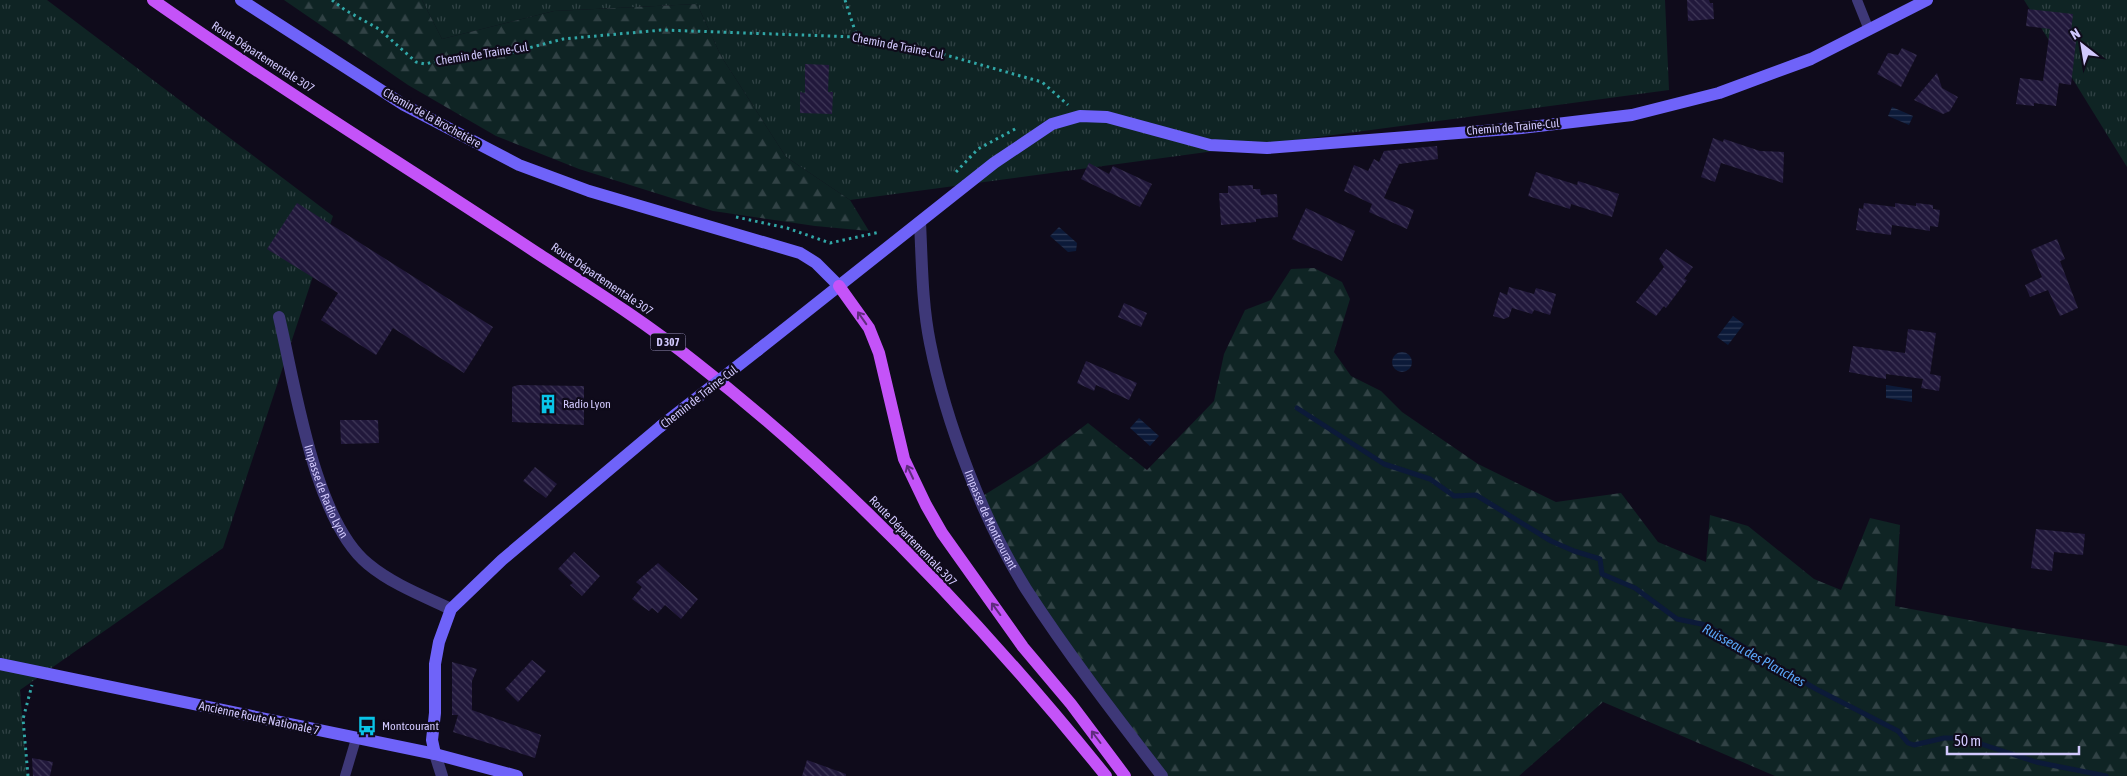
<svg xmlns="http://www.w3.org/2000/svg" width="2127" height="776" font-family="'Asap Condensed',sans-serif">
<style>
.grass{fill:url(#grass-tufts)}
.forest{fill:url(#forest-firs)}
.water{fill:url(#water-rules)}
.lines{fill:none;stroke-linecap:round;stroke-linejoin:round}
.stream{stroke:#0c1a39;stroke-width:5}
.building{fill:url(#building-back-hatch)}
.path{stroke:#31a7a7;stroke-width:3;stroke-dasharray:2.5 4;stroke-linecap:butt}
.lane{stroke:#3e3878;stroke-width:10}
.street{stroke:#3e3878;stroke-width:12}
.secondary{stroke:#6f63f9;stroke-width:12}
.primary{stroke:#c453f8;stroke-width:12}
.secondary-bridge{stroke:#6f63f9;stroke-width:12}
.oneway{stroke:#602b7e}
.labels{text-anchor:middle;stroke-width:4.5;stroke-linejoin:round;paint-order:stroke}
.shield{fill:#0f0b1b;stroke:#978fb9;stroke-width:1}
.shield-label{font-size:11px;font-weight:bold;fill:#d1c8fd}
.street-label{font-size:12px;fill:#d1c8fd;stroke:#0f0b1b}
.poi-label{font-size:12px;fill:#d1c8fd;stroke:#0f0b1b;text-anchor:start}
.water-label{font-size:14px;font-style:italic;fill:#5aa6f8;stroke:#0f0b1b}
</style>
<defs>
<pattern id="grass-tufts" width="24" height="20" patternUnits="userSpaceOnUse" patternTransform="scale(1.25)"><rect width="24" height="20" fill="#0f2424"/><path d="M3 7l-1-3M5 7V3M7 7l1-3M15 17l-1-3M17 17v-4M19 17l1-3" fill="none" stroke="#314245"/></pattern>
<pattern id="forest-firs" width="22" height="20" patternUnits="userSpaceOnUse" patternTransform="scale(1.25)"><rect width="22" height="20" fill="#0f2424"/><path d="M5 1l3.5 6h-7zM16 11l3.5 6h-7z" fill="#314245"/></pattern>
<pattern id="water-rules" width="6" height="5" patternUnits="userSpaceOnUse" patternTransform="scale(1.25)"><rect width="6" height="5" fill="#0c1a39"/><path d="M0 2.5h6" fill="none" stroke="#2e3a57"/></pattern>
<pattern id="building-back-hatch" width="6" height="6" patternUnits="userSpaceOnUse" patternTransform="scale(1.25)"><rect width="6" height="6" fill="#21183b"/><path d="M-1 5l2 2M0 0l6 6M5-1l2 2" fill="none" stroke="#403858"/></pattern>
</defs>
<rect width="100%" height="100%" fill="#0f0b1b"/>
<g class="grass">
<path d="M0 0H47L333 216 223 548 20 690 27 776H0Z"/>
<path d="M422 0H1665L1669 90 850 200 786 157 721 56 697 4 554 11 442 39Z"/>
<path d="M2024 0H2127V167Z"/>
</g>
<g class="forest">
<path d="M284 0H422L442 39 554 11 697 4 721 56 786 157 850 200 869 231 815 226 713 211 579 169 496 136 408 85Z"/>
<path d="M1314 268 1342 282 1350 299 1334 352 1351 376 1381 391 1402 412 1478 464 1556 502 1621 493 1658 542 1706 562 1710 515 1748 526 1814 579 1841 590 1870 518 1900 525 1895 606 2012 628 2127 646V776H1775L1603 702 1519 776H1162L1046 618 981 497 1037 462 1088 423 1147 470 1214 401 1224 354 1245 310 1271 300 1291 269Z"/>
</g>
<g class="water">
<path d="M1892 107 1913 116 1909 125 1888 116Z"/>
<path d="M1059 227 1077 243 1076 251 1068 252 1050 236Z"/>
<path d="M1733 316 1744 324 1728 345 1717 337Z"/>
<circle cx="1402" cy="362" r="10"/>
<path d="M1886 385 1912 389V402L1886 398Z"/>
<path d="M1139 418 1159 436 1150 446 1130 428Z"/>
</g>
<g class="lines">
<path class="stream" d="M1297 408 1384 464 1430 479 1454 496 1476 495 1551 541 1574 551 1600 559 1602 574 1635 588 1677 619 1706 625 1816 689 1898 731 1908 743 1914 745 1944 738H1963L2036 762 2106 776"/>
</g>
<g class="building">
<path d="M1687 0H1709L1710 3H1713L1714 19 1688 21Z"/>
<path d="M2028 9 2073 14 2071 32 2077 33 2071 85 2059 83 2056 106 2034 103V106L2016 104 2020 78 2043 81 2050 29 2026 26Z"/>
<path d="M1902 48 1917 55 1901 87 1877 74 1888 53 1898 55Z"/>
<path d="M805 64 829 65 828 92H833L832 114 800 113V92L805 93Z"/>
<path d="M1937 73 1942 88 1958 97 1950 111 1943 114 1914 100Z"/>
<path d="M1713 138 1723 142 1724 139 1760 151 1784 152 1783 183 1721 163 1715 182 1701 177Z"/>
<path d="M1437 146 1438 159 1399 164 1384 198 1414 210 1407 229 1369 212 1372 204 1344 191 1354 165 1368 171 1374 159 1379 162 1384 151Z"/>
<path d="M1089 163 1109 174 1113 166 1152 184 1140 207 1081 179Z"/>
<path d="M1536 172 1577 185 1578 181 1619 194 1612 217 1571 204 1570 209 1528 196Z"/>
<path d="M1253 185V189H1260L1261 195 1277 194 1278 217 1256 219V222L1221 225 1219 193H1228V186Z"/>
<path d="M297 203 493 327 464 373 393 328 376 355 321 320 338 293 267 249Z"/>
<path d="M1864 203 1895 207V203L1916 206V203L1933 205V209L1940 210 1938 227 1930 226V231L1892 225 1891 235 1856 230 1859 208 1863 209Z"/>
<path d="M1306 208 1355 231 1342 261 1292 239Z"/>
<path d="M2057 239 2065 259 2060 261 2078 308 2060 316 2048 290 2030 297 2025 285 2042 277 2031 250Z"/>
<path d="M1666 249 1693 267 1684 279 1687 280 1666 308 1664 306 1656 316 1636 302 1664 267 1659 259Z"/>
<path d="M1509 287 1534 294 1536 288 1556 294 1550 315 1534 310 1532 314 1512 308 1509 317 1504 319 1493 316 1500 292 1507 295Z"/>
<path d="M1124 303 1147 313 1141 327 1118 317Z"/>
<path d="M1908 329 1936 333 1930 374 1941 376 1939 391 1921 388 1923 379 1886 374V379L1849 372 1853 346 1905 353Z"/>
<path d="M1086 361 1137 383 1129 400 1096 385 1094 391 1077 383Z"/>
<path d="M518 385 584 386V425L512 422V387Z"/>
<path d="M340 420H378L379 443 341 444Z"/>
<path d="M535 467 557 484 546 498 523 481Z"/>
<path d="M2036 529 2085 534 2083 555 2054 552 2052 571 2031 568Z"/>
<path d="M574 552 600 576 582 596 570 585 573 583 558 569Z"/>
<path d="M658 563 698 599 681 619 665 605 658 613 652 608 649 611 632 599 642 587 636 582Z"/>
<path d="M532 660 546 671 518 702 505 689Z"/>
<path d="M452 662 477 669 472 681V710L541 735 535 758 453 732 458 715H452Z"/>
<path d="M32 758 53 762 50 776H33Z"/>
<path d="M807 760 846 774V776H802Z"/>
</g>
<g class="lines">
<g class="path">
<path d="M332 0 345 10 379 29 416 62 425 64 446 59 509 53 563 39 662 30 857 37 928 50 1042 82 1068 105"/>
<path d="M845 0 857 37"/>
<path d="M956 172 978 149 1017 128"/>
<path d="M736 217 787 228 830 243 880 232"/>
<path d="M28 776 23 719 32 685"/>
</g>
<g class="lane">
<path d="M1857 0 1869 30"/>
<path d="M345 776 356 739"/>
</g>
<g class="street">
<path id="s1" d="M920 222C922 262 922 304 930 343 946 423 983 520 1026 589 1068 654 1115 715 1162 776"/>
<path id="s2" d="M279 317C295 384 314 520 368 564 392 584 423 596 451 609"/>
<path d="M435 754 442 776"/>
</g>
<g class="secondary">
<path d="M241 0 404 105 519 165 589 191 800 253 816 263 839 286"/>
<path d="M758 350 994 163 1052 124 1080 116 1107 117 1210 145 1267 148 1522 128 1632 115 1719 93 1811 59 1927 0"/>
<path d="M0 664 435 754 517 776"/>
<path d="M435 754 432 740 435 713V664L439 642 451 609 502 560 661 426"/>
</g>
<g class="primary">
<path d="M153 0C278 88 409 168 537 253 591 288 645 322 695 362 849 482 984 625 1106 776"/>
<path d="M839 286 869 328 879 353 904 459 926 505 942 533 1023 647 1071 704 1125 776"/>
</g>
<path class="secondary-bridge" d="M661 426 758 350"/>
</g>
<defs><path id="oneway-shaft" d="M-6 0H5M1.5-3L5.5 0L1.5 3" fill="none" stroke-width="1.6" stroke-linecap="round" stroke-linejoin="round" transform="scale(1.25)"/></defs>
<g class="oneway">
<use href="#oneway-shaft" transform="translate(862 318) rotate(-125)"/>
<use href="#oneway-shaft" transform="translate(910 472) rotate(-115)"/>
<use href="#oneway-shaft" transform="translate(996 609) rotate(-126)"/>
<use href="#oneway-shaft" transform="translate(1096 737) rotate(-127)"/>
</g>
<defs>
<symbol id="building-bare" viewBox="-9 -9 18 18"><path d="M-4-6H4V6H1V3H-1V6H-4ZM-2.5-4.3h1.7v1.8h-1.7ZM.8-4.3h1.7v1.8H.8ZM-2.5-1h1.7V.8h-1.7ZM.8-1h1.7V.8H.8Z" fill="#09c4e7" stroke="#0f0b1b" stroke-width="2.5" paint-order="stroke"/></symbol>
<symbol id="bus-bare" viewBox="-9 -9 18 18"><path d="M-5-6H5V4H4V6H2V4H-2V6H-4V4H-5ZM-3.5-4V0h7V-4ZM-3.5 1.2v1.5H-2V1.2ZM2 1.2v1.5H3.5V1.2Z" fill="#09c4e7" stroke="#0f0b1b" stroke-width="2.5" paint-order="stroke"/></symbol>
</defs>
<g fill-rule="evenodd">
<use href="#building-bare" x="534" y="390" width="28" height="28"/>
<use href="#bus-bare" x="353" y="712" width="28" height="28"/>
</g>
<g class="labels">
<rect class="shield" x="650.5" y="333.5" width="35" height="17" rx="4"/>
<g class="shield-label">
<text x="668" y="346">D 307</text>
</g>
<g class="street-label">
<text transform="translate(898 46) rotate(11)" y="4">Chemin de Traine-Cul</text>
<text transform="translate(482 54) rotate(-9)" y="4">Chemin de Traine-Cul</text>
<text transform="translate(263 57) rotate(33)" y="4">Route Départementale 307</text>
<text transform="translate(432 118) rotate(29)" y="4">Chemin de la Brochetière</text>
<text transform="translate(1513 127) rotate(-5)" y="4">Chemin de Traine-Cul</text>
<text transform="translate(602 279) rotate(34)" y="4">Route Départementale 307</text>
<text transform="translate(699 397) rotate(-38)" y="4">Chemin de Traine-Cul</text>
<text dy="4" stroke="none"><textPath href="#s2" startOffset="181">Impasse de Radio Lyon</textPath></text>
<text dy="4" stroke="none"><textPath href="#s1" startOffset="309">Impasse de Montcourant</textPath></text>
<text transform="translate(913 541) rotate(46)" y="4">Route Départementale 307</text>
<text transform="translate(259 718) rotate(12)" y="4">Ancienne Route Nationale 7</text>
</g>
<g class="poi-label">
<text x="563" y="408">Radio Lyon</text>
<text x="382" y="730">Montcourant</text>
</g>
<g class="water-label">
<text transform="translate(1754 655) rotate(29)" y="5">Ruisseau des Planches</text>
</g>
</g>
<g transform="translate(2082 45) rotate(329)" stroke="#0f0b1b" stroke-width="4" paint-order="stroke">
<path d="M0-4L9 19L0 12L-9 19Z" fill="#d1c8fd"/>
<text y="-8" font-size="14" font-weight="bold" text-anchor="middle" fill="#d1c8fd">N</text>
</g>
<path d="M1947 746v8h132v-8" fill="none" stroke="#d1c8fd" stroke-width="2.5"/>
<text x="1954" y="746" font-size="15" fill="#d1c8fd" stroke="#0f0b1b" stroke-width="4" paint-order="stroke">50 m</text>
</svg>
